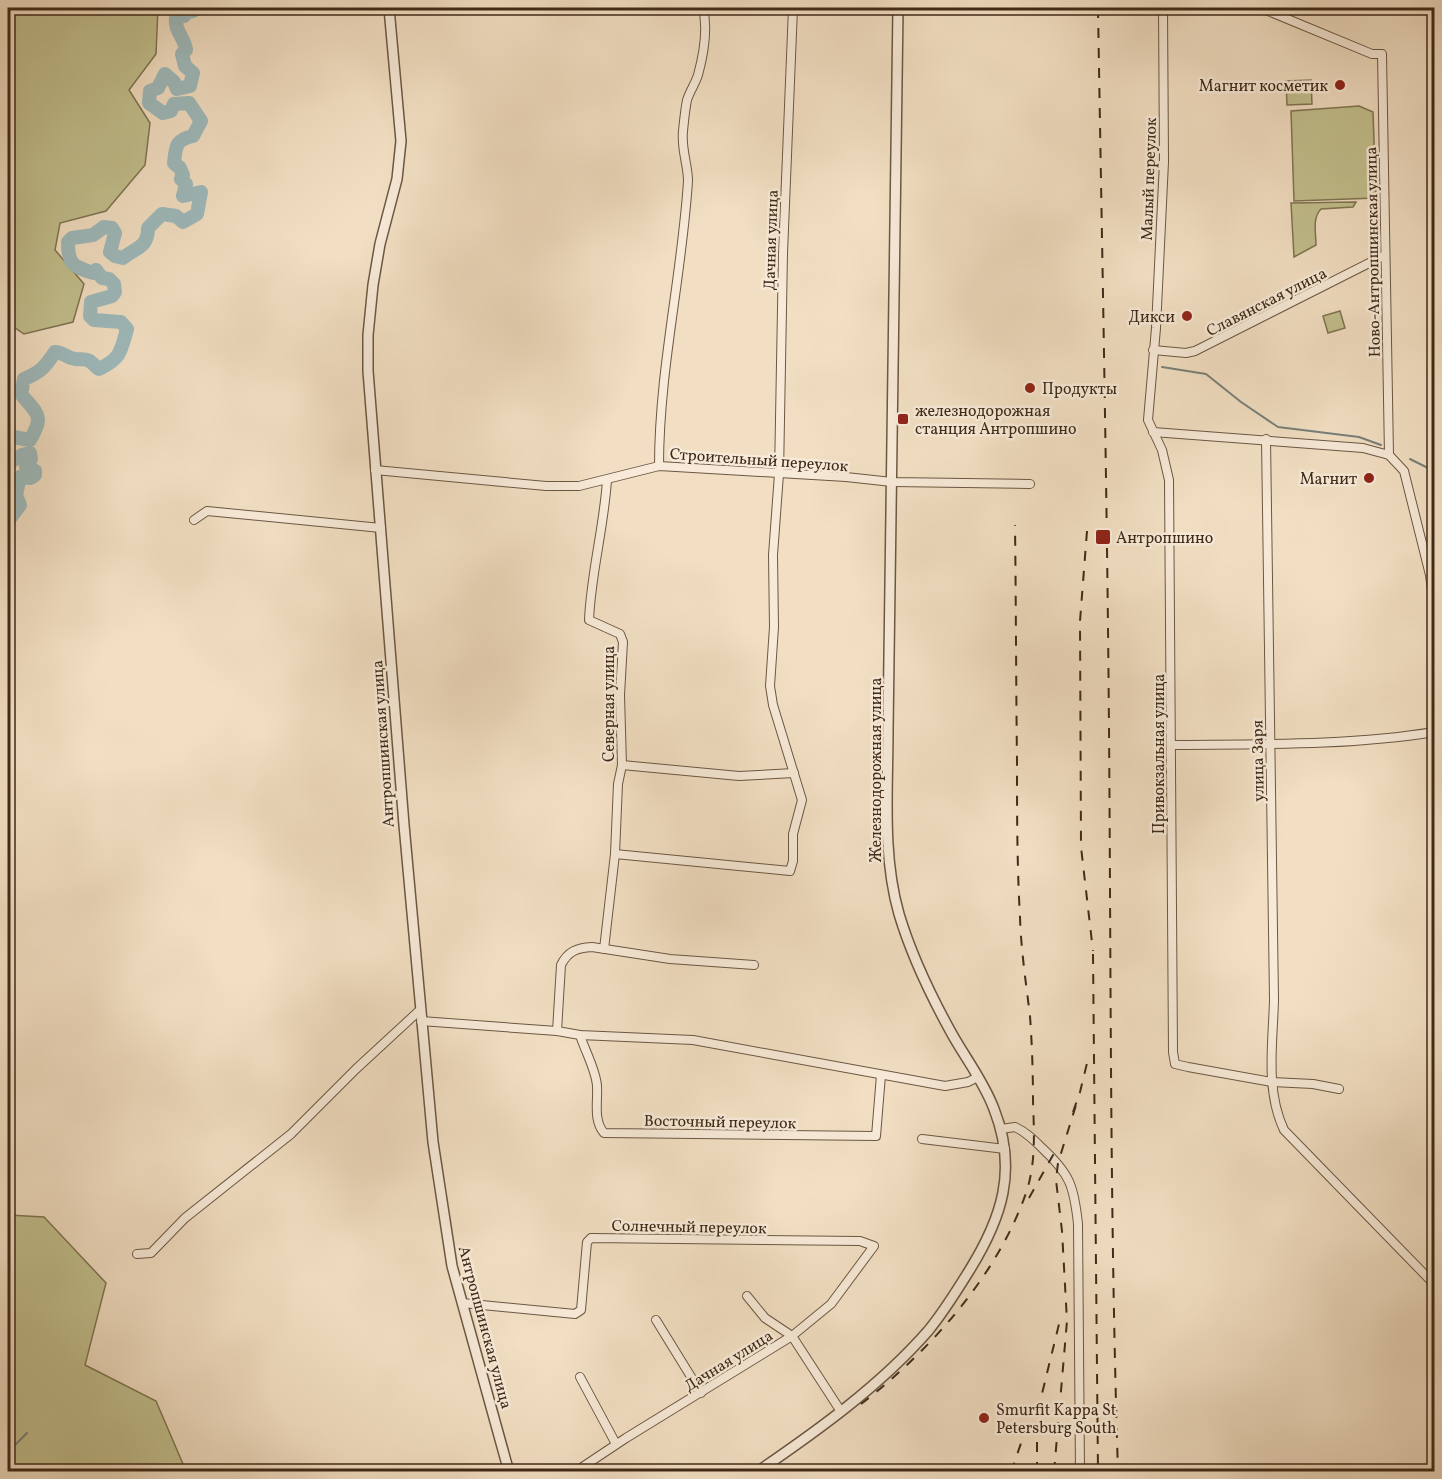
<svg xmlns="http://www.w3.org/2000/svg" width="1442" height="1479" font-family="Vollkorn,serif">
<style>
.green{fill:#c2c08e;stroke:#807553;stroke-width:1.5}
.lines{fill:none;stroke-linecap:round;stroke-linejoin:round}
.stream{stroke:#78807a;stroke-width:2}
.river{stroke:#9ebabc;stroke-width:14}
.minor-casing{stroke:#6c5743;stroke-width:10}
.tertiary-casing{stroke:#6c5743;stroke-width:12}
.minor{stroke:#f7ead8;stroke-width:8}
.tertiary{stroke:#f7ead8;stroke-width:9}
.rail{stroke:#3f2a18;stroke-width:2;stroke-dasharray:10 10;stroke-linecap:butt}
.poi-dot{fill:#8f2418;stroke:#f7ead8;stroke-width:2}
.labels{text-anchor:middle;stroke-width:5;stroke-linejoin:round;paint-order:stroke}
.poi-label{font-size:16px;fill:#3f2a18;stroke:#f7ead8;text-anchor:start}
.street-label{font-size:16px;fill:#3f2a18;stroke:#f7ead8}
</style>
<rect width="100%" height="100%" fill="#f2dfc3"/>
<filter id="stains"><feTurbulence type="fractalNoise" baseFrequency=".00333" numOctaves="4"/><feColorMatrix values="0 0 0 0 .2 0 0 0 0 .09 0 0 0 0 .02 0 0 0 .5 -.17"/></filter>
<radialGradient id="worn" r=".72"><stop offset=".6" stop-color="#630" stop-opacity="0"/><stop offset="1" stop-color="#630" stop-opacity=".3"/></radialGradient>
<g class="green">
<path d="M8 8H158L156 54 129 90 150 123 145 165 106 211 60 223 55 250 84 284 73 322 24 334 8 323Z"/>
<path d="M1311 80 1312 104 1287 105 1286 81Z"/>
<path d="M1359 106 1373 112 1376 198 1294 201 1291 111Z"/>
<path d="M1356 202 1353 207 1321 209C1312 218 1316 233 1316 245L1294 257 1291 203Z"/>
<path d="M1340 311 1345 328 1328 333 1323 316Z"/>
<path d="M8 1215 44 1217 106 1283 85 1365 156 1401 186 1471H8Z"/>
</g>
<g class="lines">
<g class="stream">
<path d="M1162 367 1206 374 1241 402 1278 427 1359 437 1381 445"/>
<path d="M1410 459 1434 471"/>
<path d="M8 1452 27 1433"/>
</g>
<g class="river">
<path d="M8 436 30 440C45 415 37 414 21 394L24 379C41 372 45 367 55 352 63 352 67 358 75 359 81 360 86 358 91 362 94 364 95 367 99 369 120 359 121 352 127 329L121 322 94 320 90 316 91 302 112 296 115 292 114 284 109 279 102 278 96 270 93 273C73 266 68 265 68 242L72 238 93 235 104 227 112 228 115 233 110 252 115 256 123 258C136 247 148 248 148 228L162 214 176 216 183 222 197 214 201 192 183 196 186 184 181 179 183 175 180 168 174 163C176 146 175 140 193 136L201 121 189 103 174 104 171 111 163 113 149 103 150 91 158 88 165 74 174 82 177 89 190 86 193 73 185 66 182 54 186 50C185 38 174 31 176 18L184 16 187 12 193 11 196 8"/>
<path d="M8 459 12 461 22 455 30 453 31 459 26 467 35 471V475L31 478 20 477 16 495 20 505 8 521"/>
</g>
<defs>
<g id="minor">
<path d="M1163 8 1164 162 1156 328 1148 420 1162 450 1169 480 1173 1052 1175 1064 1188 1067 1272 1082 1313 1084 1339 1089"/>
<path d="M1261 8 1372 54H1382L1389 455"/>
<path d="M1153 350 1186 353 1195 351 1385 255"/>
<path d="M1153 432 1363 448 1389 455 1404 471 1430 575 1434 606"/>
<path d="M1266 439 1274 1000C1273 1042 1265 1090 1284 1130L1434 1284"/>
<path d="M659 466C659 370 682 276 688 181 688 165 681 149 683 131 684 121 685 110 687 100 690 91 695 84 698 75 704 53 708 29 703 8"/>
<path d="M375 470 546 486H579L659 466 846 477 892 482 1030 484"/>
<path d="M194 520 207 511 381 528"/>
<path d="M1434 665 1433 672 1434 679"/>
<path d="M1171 745C1259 744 1348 746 1434 732"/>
<path d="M622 765 739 776 794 773"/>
<path d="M615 854 790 871 793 861V834L802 800 773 705 770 686 774 627 773 555 779 474 783 253 793 8"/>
<path d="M604 949 615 854 618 784 622 765 620 695 623 642 620 634 589 620C591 573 604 527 607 480"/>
<path d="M421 1021 557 1031 580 1035 693 1040 945 1086 968 1082 978 1077"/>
<path d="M557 1031 561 965C568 951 577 948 592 947L670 959 754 965"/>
<path d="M580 1035C585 1051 596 1070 597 1086 598 1102 593 1120 604 1133L876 1136 881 1075"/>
<path d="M1001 1129 1015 1127C1026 1132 1034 1140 1042 1148 1070 1174 1074 1186 1078 1224L1080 1472"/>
<path d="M922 1139 1005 1149"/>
<path d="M137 1254 151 1253 185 1218 291 1134 356 1069 421 1009"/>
<path d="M747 1296 765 1318 792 1336 840 1410"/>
<path d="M462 1303 575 1314 581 1310 587 1242 591 1238 860 1241 874 1246 831 1304 792 1336 626 1438 575 1472"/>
<path d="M656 1320 701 1393"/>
<path d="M580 1377 616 1444"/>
</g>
<g id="tertiary">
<path d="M389 8 401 141 397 179 380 244 373 285 368 335V371L404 825 433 1142 452 1266 509 1472"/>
<path d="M757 1472C817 1431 880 1386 928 1331 943 1313 956 1292 969 1271 1002 1218 1018 1170 994 1109 984 1082 966 1059 952 1034 932 998 911 954 899 914 882 855 888 790 888 729L898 8"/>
</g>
</defs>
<use href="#minor" class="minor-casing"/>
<use href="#tertiary" class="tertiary-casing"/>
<use href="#minor" class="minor"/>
<use href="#tertiary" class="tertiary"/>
<g class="rail">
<path d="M1098 8C1102 248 1107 488 1109 728 1111 976 1110 1224 1118 1472"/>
<path d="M1087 531 1080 621 1081 847 1093 951"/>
<path d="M1093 954 1098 1472"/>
<path d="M1073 1112 1080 1092 1089 1055"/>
<path d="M1029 1198 1057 1148"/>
<path d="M861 1404C930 1351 999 1274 1027 1190 1036 1161 1034 1131 1033 1101 1033 1073 1032 1044 1030 1016 1026 983 1021 950 1020 917 1017 865 1017 813 1017 761 1016 682 1016 603 1015 525"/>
<path d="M1011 1472 1035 1403"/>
<path d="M1037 1472V1437L1039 1406 1060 1320"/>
<path d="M1054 1472 1067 1321 1062 1231 1056 1180 1058 1163 1076 1105"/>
</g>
</g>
<g class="poi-dot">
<circle cx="1340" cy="85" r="6"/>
<circle cx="1187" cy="316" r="6"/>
<circle cx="1030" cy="388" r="6"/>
<rect x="897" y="413" width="12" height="12" rx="3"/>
<circle cx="1369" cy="478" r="6"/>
<rect x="1095" y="529" width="16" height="16" rx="3"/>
<circle cx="984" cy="1418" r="6"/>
</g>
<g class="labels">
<g class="poi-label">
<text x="1328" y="91" text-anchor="end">Магнит косметик</text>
<text x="1175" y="322" text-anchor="end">Дикси</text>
<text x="1042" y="394">Продукты</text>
<text x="915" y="416">железнодорожная<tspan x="915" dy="18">станция Антропшино</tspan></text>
<text x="1357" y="484" text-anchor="end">Магнит</text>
<text x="1116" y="543">Антропшино</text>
<text x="996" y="1415">Smurfit Kappa St<tspan x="996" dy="18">Petersburg South</tspan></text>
</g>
<g class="street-label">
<text transform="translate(1148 179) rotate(-88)" y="6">Малый переулок</text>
<text transform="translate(770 240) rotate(-88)" y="6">Дачная улица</text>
<text transform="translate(1372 252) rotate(-91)" y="6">Ново-Антропшинская улица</text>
<text transform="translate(1266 301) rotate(-27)" y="6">Славянская улица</text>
<text transform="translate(759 459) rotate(4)" y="6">Строительный переулок</text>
<text transform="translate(608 704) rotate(-90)" y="6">Северная улица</text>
<text transform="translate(382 744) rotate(-94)" y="6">Антропшинская улица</text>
<text transform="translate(1158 754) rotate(-90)" y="6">Привокзальная улица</text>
<text transform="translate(1257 761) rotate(-91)" y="6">улица Заря</text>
<text transform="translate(875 770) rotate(-90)" y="6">Железнодорожная улица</text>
<text transform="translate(720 1121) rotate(1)" y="6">Восточный переулок</text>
<text transform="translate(689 1226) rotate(1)" y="6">Солнечный переулок</text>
<text transform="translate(486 1327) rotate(75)" y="6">Антропшинская улица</text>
<text transform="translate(728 1360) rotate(-32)" y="6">Дачная улица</text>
</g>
</g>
<rect width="1442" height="1479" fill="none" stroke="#f2dfc3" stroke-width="30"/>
<rect x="9" y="9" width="1424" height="1461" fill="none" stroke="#3f2a18" stroke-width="3"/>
<rect x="15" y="15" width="1412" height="1449" fill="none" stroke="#3f2a18" stroke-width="1.5"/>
<rect width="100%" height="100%" filter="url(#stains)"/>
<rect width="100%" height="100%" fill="url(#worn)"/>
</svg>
